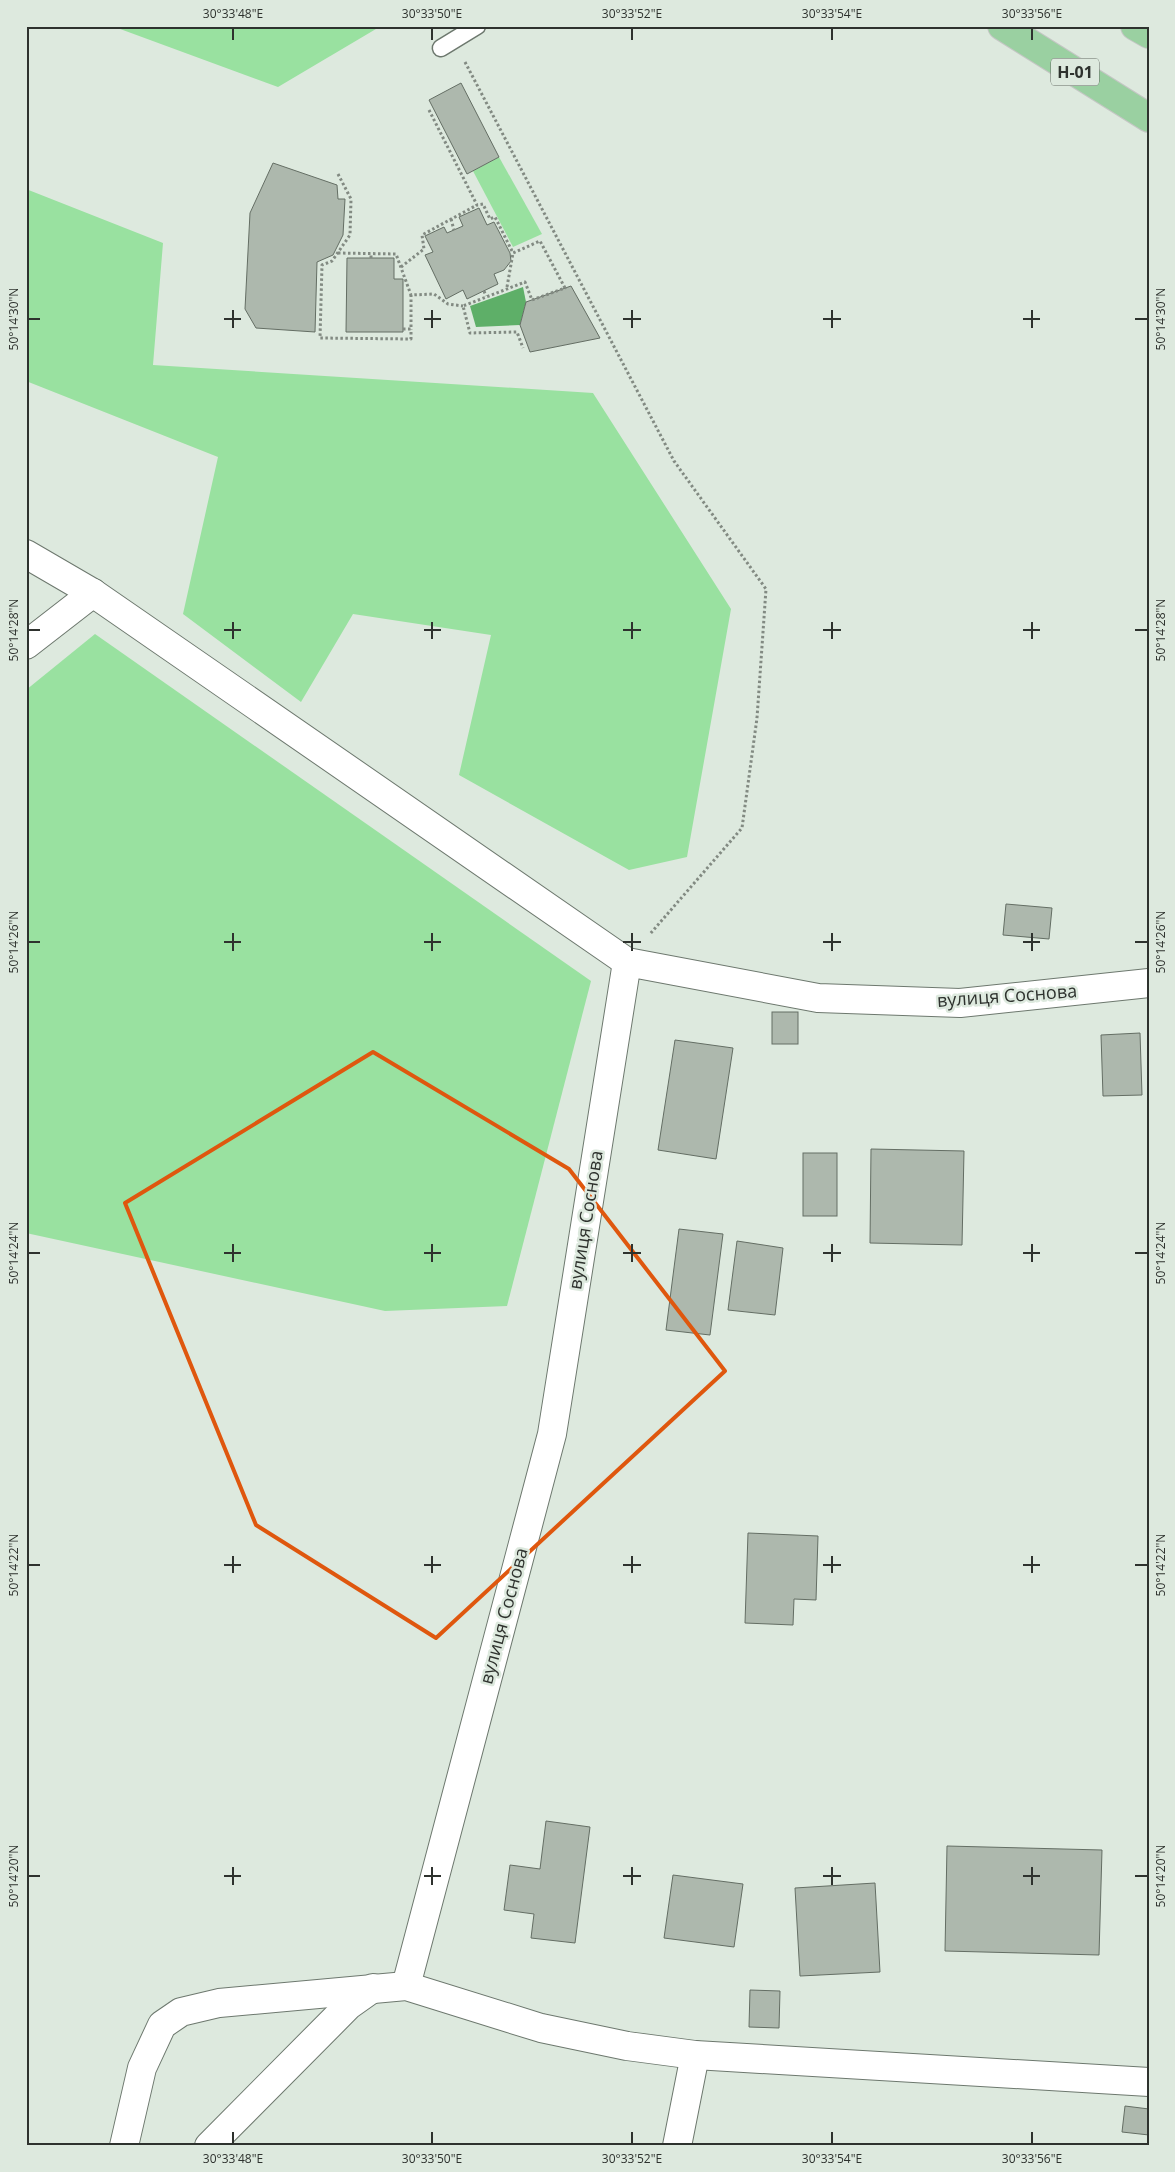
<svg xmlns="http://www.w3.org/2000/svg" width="1175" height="2172" font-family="'Open Sans',sans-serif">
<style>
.green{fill:#99e1a0}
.water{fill:#5eaf68}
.building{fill:#adb8ad;stroke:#646e64}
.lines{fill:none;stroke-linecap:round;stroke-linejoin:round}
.service-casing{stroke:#6d786e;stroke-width:19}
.minor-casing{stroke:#6d786e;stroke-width:30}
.primary-casing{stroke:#c4c6c4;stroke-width:30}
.path{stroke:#828a82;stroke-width:3;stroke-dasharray:2.5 2.5;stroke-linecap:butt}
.service{stroke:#fff;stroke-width:16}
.minor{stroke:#fff;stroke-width:28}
.primary{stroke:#9ad0a1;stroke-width:28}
.marked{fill:none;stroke:#df570e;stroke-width:4;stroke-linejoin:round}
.ticks{fill:none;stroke:#2e322e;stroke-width:2}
.labels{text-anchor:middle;stroke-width:5;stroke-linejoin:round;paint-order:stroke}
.shield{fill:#dde9de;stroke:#626963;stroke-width:1}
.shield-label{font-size:16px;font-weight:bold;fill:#2e322e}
.street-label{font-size:18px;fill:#2e322e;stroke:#dde9de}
.neatline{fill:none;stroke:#2e322e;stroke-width:2}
.ticks-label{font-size:12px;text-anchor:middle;fill:#2e322e}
</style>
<rect width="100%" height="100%" fill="#dde9de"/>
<g class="green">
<path d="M112 26H381L278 87Z"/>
<path d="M499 157 542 234 513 247 473 171Z"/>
<path d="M26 189 163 243 153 365 593 393 731 609 687 857 629 870 459 775 491 635 353 614 301 702 183 614 218 457 26 381Z"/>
<path d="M95 634 591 981 507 1306 385 1311 26 1233V690Z"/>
</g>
<path class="water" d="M523 287 526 302 520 325 476 327 470 306Z"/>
<g class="building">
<path d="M461 83 499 157 467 174 429 100Z"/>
<path d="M273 163 337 185 338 199H345L343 235 333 255 317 262 315 332 256 328 245 309 250 213Z"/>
<path d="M479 208 487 225 494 222 510 253 511 261 504 270 494 274 498 284 467 299 463 290 446 299 425 255 433 252 425 236 444 227 447 233 463 226 459 217Z"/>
<path d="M347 258H394V279H403V332H346Z"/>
<path d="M571 286 600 338 530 352 520 325 526 302Z"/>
<path d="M1006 904 1052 908 1049 939 1003 935Z"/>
<rect x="772" y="1012" width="26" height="32"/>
<path d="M1140 1033 1142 1095 1103 1096 1101 1035Z"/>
<path d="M675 1040 733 1048 716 1159 658 1150Z"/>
<path d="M871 1149 964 1151 962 1245 870 1243Z"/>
<rect x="803" y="1153" width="34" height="63"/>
<path d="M679 1229 723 1234 710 1335 666 1330Z"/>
<path d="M737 1241 783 1248 775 1315 728 1310Z"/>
<path d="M748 1533 818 1536 816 1600 794 1599 793 1625 745 1623Z"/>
<path d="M546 1821 590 1827 575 1943 531 1938 534 1914 504 1910 510 1865 540 1869Z"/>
<path d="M947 1846 1102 1850 1099 1955 945 1951Z"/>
<path d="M673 1875 743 1884 734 1947 664 1938Z"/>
<path d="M875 1883 880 1972 800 1976 795 1888Z"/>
<path d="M750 1990 780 1991 779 2028 749 2027Z"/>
<path d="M1125 2106 1149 2109V2135L1122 2132Z"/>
</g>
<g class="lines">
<defs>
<path id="service" d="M441 48 477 26"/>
<g id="minor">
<path d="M26 554 93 593 627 962"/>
<path d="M26 645 93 593"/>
<path d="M406 1986 552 1434 627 962 818 998 960 1003 1149 983"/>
<path d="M124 2146 142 2068 162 2025 181 2012 219 2003 406 1986 541 2028 627 2046 695 2055 1149 2082"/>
<path d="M209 2146 349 2005 373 1988"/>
<path d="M677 2146 695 2055"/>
</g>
<g id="primary">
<path d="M1002 26 1149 118"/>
<path d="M1135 26 1149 34"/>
</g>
</defs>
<use href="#service" class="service-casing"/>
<use href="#minor" class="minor-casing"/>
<use href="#primary" class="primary-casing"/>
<g class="path">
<path d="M465 62 674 461 766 589 757 718 742 828 650 934"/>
<path d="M429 110 477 205 483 204 490 219 495 217 513 253 540 241 565 288 532 300 525 282 463 306 470 333 517 332 523 348"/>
<path d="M338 174 351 199 350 235 332 261 322 265 320 338 411 339V329"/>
<path d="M451 219 454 230"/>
<path d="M338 253 396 254 411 295 434 294 448 304 463 306"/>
<path d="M371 258V253"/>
<path d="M401 267 424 249 422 235 477 205"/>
<path d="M507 287 513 253"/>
<path d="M484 291 486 296"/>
<path d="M403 329H411V295"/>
</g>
<use href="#service" class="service"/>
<use href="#minor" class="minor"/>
<use href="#primary" class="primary"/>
</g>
<path class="marked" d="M373 1052 569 1169 725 1371 436 1638 256 1525 125 1203Z"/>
<path class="ticks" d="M233 28V40M432 28V40M632 28V40M832 28V40M1032 28V40M233 310V328M432 310V328M632 310V328M832 310V328M1032 310V328M28 319H40M224 319H241M424 319H441M623 319H641M823 319H841M1023 319H1040M1135 319H1148M233 622V639M432 622V639M632 622V639M832 622V639M1032 622V639M28 630H40M224 630H241M424 630H441M623 630H641M823 630H841M1023 630H1040M1135 630H1148M233 933V951M432 933V951M632 933V951M832 933V951M1032 933V951M28 942H40M224 942H241M424 942H441M623 942H641M823 942H841M1023 942H1040M1135 942H1148M233 1244V1262M432 1244V1262M632 1244V1262M832 1244V1262M1032 1244V1262M28 1253H40M224 1253H241M424 1253H441M623 1253H641M823 1253H841M1023 1253H1040M1135 1253H1148M233 1556V1573M432 1556V1573M632 1556V1573M832 1556V1573M1032 1556V1573M28 1565H40M224 1565H241M424 1565H441M623 1565H641M823 1565H841M1023 1565H1040M1135 1565H1148M233 1867V1885M432 1867V1885M632 1867V1885M832 1867V1885M1032 1867V1885M28 1876H40M224 1876H241M424 1876H441M623 1876H641M823 1876H841M1023 1876H1040M1135 1876H1148M233 2132V2144M432 2132V2144M632 2132V2144M832 2132V2144M1032 2132V2144"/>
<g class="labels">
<rect class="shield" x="1051" y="58.5" width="48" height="27" rx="4"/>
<g class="shield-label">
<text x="1075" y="78">Н-01</text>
</g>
<g class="street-label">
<text transform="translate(1007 996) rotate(-4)" y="6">вулиця Соснова</text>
<text transform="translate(586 1220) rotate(-81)" y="6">вулиця Соснова</text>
<text transform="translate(504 1616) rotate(-75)" y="6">вулиця Соснова</text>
</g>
</g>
<rect width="1175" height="2172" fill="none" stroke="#dde9de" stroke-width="55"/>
<rect x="28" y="28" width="1120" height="2116" class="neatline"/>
<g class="ticks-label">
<text x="233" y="18">30°33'48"E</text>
<text x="432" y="18">30°33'50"E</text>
<text x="632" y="18">30°33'52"E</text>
<text x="832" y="18">30°33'54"E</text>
<text x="1032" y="18">30°33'56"E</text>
<text transform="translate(14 319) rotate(-90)" y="4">50°14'30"N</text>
<text transform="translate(1161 319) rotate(-90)" y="4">50°14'30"N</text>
<text transform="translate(14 630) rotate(-90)" y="4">50°14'28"N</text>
<text transform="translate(1161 630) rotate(-90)" y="4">50°14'28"N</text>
<text transform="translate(14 942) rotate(-90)" y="4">50°14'26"N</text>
<text transform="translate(1161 942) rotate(-90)" y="4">50°14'26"N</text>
<text transform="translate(14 1253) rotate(-90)" y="4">50°14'24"N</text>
<text transform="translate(1161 1253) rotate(-90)" y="4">50°14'24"N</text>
<text transform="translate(14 1565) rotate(-90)" y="4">50°14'22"N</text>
<text transform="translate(1161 1565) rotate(-90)" y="4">50°14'22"N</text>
<text transform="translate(14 1876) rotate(-90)" y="4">50°14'20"N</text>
<text transform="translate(1161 1876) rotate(-90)" y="4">50°14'20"N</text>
<text x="233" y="2163">30°33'48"E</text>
<text x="432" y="2163">30°33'50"E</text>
<text x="632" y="2163">30°33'52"E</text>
<text x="832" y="2163">30°33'54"E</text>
<text x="1032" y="2163">30°33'56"E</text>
</g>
</svg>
